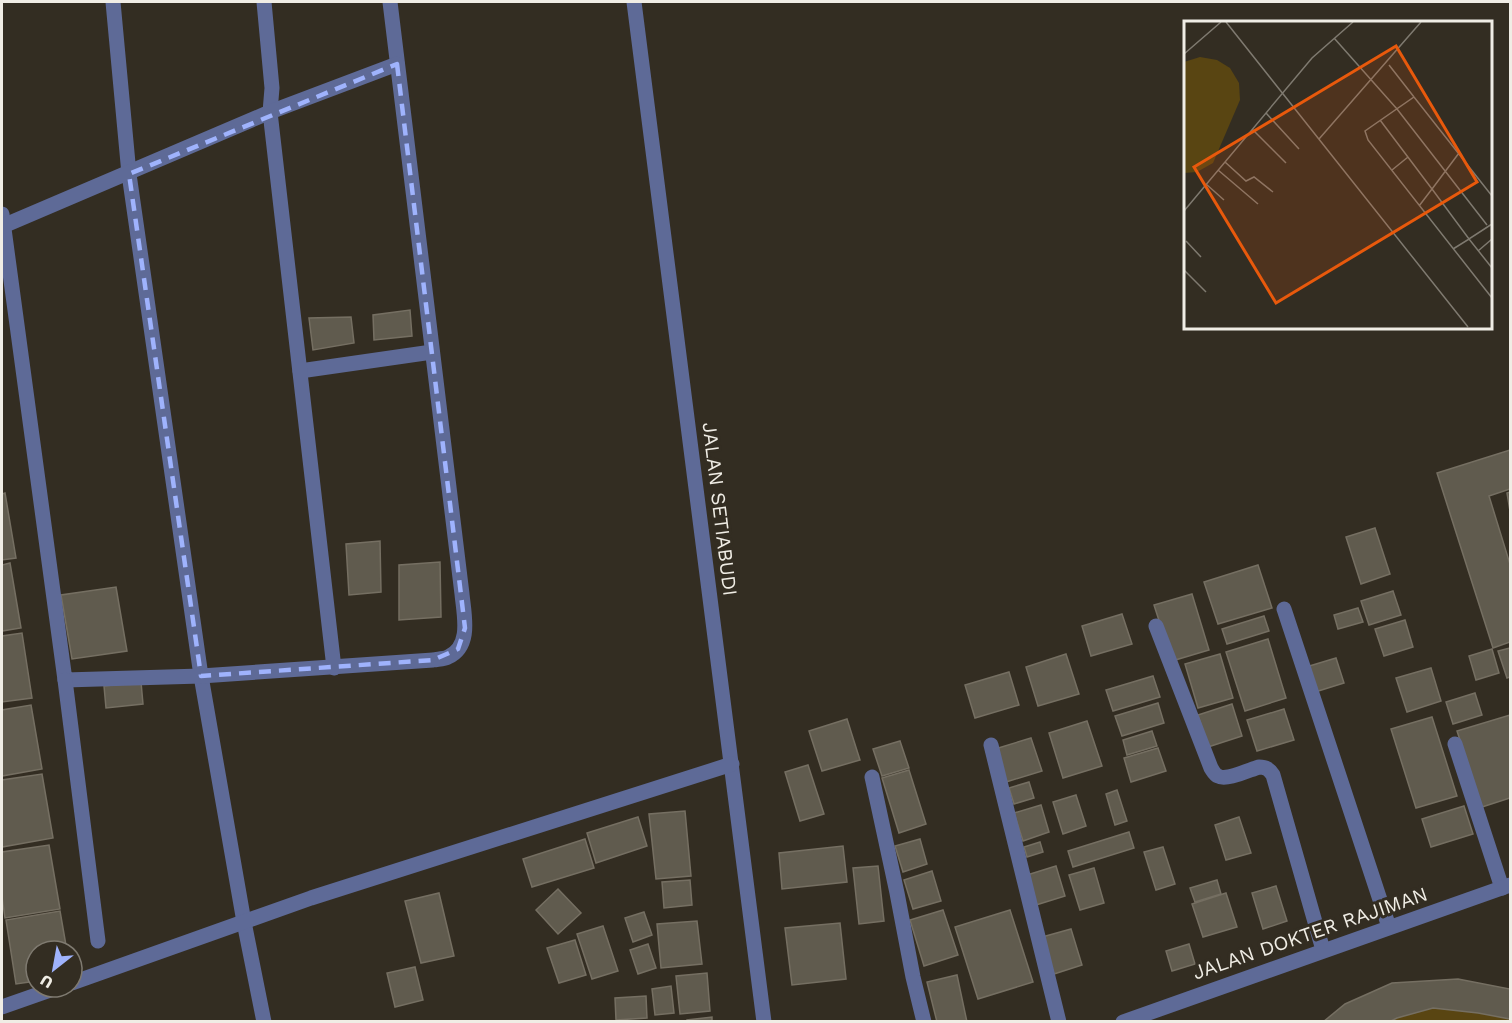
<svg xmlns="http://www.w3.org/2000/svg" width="1512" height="1023" font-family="'Work Sans',sans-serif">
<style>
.green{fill:#594512}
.building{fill:#605b4e;stroke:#756f62;stroke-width:1.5}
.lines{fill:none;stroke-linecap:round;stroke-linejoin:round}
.minor{stroke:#5e6a97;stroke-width:15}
.tertiary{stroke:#5e6a97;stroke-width:15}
.marked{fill:none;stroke:#9fb3fd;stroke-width:4.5;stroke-dasharray:12 8;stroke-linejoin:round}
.labels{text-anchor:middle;stroke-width:6;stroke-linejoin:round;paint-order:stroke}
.street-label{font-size:20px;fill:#f0ede5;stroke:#332d22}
.inset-road{fill:none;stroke:#7f7a70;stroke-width:1.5}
.view{fill:#e8590c;fill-opacity:0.15;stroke:#e8590c;stroke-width:3}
.inset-edge{fill:none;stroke:#f0ede5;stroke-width:3}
</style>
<rect width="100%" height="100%" fill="#332d22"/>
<path class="green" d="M1458 979 1510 989V1021L1323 1022 1345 1004Z"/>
<g class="building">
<path d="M410 310 412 336 374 340 373 315Z"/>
<path d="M351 317 354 343 313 350 309 318Z"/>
<path d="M1510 450V489L1489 496 1510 564V642L1493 648 1437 473Z"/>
<path d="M1510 492V511L1507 493Z"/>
<path d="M5 493 16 558 2 560V494Z"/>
<path d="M1375 528 1390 574 1361 584 1346 537Z"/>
<path d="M380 541 381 592 349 595 346 544Z"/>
<path d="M440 562 441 617 399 620V565Z"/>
<path d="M10 563 21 628 2 631V565Z"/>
<path d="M1258 565 1272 608 1218 624 1204 582Z"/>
<path d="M116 587 127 651 72 659 61 595Z"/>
<path d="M1393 591 1401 615 1369 625 1361 601Z"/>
<path d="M1192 594 1209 650 1172 661 1154 605Z"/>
<path d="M1358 608 1363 622 1338 629 1334 615Z"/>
<path d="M1122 614 1132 644 1091 656 1082 626Z"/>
<path d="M1264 616 1269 631 1227 644 1222 629Z"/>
<path d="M1405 620 1413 647 1384 656 1375 629Z"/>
<path d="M22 633 32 698 2 702V636Z"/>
<path d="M1268 639 1286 698 1245 711 1226 652Z"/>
<path d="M1510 648V677L1507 678 1498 651Z"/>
<path d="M1492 649 1499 673 1476 680 1469 656Z"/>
<path d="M1066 654 1079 694 1038 706 1026 667Z"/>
<path d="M1220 654 1233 698 1198 708 1185 664Z"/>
<path d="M1336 658 1344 683 1315 692 1306 667Z"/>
<path d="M1431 668 1441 701 1407 712 1396 678Z"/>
<path d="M1009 672 1019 705 975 718 965 685Z"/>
<path d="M1153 676 1160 697 1113 711 1106 690Z"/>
<path d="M141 682 143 704 106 708 104 686Z"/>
<path d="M1475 693 1482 715 1453 724 1446 702Z"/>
<path d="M1158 703 1164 723 1122 736 1115 716Z"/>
<path d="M1232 704 1242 736 1208 747 1198 715Z"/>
<path d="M31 705 42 769 2 776V710Z"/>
<path d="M1284 709 1294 740 1257 751 1247 720Z"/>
<path d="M1510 715V798L1482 807 1457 731Z"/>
<path d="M1432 717 1457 796 1416 808 1391 729Z"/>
<path d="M847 719 860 760 822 771 809 731Z"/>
<path d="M1087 721 1102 766 1063 778 1049 733Z"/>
<path d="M1152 731 1157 746 1127 755 1123 740Z"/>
<path d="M1031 738 1042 771 1006 782 995 749Z"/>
<path d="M900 741 909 768 882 776 873 749Z"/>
<path d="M1158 748 1166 771 1131 782 1124 758Z"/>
<path d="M808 765 824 814 800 821 785 772Z"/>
<path d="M909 770 926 824 899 833 882 778Z"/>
<path d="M42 774 53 838 2 847V780Z"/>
<path d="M1029 782 1034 798 1014 804 1009 788Z"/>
<path d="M1117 790 1127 821 1115 825 1106 794Z"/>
<path d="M1076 795 1086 826 1063 834 1053 802Z"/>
<path d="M1041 805 1049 832 1023 841 1014 813Z"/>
<path d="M1464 806 1473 834 1431 847 1422 819Z"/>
<path d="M685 811 691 876 656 879 649 814Z"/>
<path d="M638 817 647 846 596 863 587 833Z"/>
<path d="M1239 817 1251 853 1226 860 1215 825Z"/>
<path d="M1129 832 1134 848 1073 867 1068 851Z"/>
<path d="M585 839 594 868 532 887 523 859Z"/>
<path d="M920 839 927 864 903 872 895 846Z"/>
<path d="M1040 842 1043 852 1027 857 1024 847Z"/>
<path d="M49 845 60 909 5 918 2 897V852Z"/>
<path d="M843 846 847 882 782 889 779 853Z"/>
<path d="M1163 847 1175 884 1156 890 1144 852Z"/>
<path d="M878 866 884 921 859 924 853 868Z"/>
<path d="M1056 866 1065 896 1036 905 1027 875Z"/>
<path d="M1094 868 1104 903 1080 910 1069 875Z"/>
<path d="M932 871 941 901 913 909 904 880Z"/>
<path d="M690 880 692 905 664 908 662 882Z"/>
<path d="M1217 880 1221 894 1195 902 1190 888Z"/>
<path d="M1276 886 1287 921 1263 929 1252 893Z"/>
<path d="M558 889 581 913 558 934 536 910Z"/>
<path d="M439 893 454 956 421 963 405 901Z"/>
<path d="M1226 893 1237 927 1203 937 1192 904Z"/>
<path d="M943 910 958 955 924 966 910 920Z"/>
<path d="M1010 910 1033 982 978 999 955 927Z"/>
<path d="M60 911 67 951H36V981L16 984 6 920Z"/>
<path d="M644 912 652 935 633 942 625 918Z"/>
<path d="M697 921 702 964 661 968 657 924Z"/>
<path d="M840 923 846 979 792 985 785 928Z"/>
<path d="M603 926 618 971 592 979 577 934Z"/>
<path d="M1071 929 1082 965 1054 974 1042 937Z"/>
<path d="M575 940 586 975 559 983 547 948Z"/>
<path d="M648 944 656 968 638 974 630 950Z"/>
<path d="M1189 944 1195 964 1172 971 1166 951Z"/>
<path d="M415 967 423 1000 395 1007 387 973Z"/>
<path d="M707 973 710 1011 680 1014 676 976Z"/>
<path d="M957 975 967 1022H937L927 982Z"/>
<path d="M1458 979 1510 989V1019L1478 1013 1433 1008 1397 1018 1389 1022H1323L1345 1004 1392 983Z"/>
<path d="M671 986 674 1013 655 1015 652 989Z"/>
<path d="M646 996 647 1018 616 1020 615 998Z"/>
<path d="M712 1017V1022H687V1020Z"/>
</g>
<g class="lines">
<g class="minor">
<path d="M113 2 129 174 201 676 244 922 264 1022"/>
<path d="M634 2 764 1022"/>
<path d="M2 214 65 680 201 676 433 660C438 659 444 659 448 657 472 646 464 615 462 594L390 2"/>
<path d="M3 226 270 112 272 88 264 2"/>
<path d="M300 371 432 352"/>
<path d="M1284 609 1389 927"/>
<path d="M1156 626 1211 768C1213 771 1215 775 1218 776 1226 781 1249 770 1259 767 1266 767 1269 769 1273 775L1323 950"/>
<path d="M334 668 270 112 397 64"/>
<path d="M65 680 98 941"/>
<path d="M1455 744 1502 888"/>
<path d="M991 745 1059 1022"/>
<path d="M872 777 897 893 913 977 924 1022"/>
<path d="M72 983 311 898 732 764"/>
<path d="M2 1007 59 987"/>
</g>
<path class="tertiary" d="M1123 1022 1510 885"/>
</g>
<path class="marked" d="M397 64 465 628 458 649 433 660 201 676 129 174Z"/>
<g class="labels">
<g class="street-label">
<text transform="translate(720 509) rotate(83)" y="7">JALAN SETIABUDI</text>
<text transform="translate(1310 933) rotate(-19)" y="7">JALAN DOKTER RAJIMAN</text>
</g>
</g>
<g transform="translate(1184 21)">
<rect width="308" height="308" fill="#332d22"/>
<path d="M16 36 33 39 46 47 55 62 56 79 29 142 13 151 0 152V41Z" fill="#594512"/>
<path class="inset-road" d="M42 1 284 306M150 17 213 88 303 204M0 33 37 1M205 44 230 76M82 92 115 128M196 99 248 168 235 185M68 108 102 142M135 118 237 1M275 132 248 168 285 218 308 203M41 141 62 160 70 156 89 171M34 149 74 183M208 149 224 136M22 163 40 179M308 175 230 76 181 110 184 119 308 277M0 190 128 37 169 1M2 220 17 236M269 228 285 218 308 247M294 230 308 218M0 249 22 271"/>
<path class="view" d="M212 25 293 161 92 282 10 146Z"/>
<rect width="308" height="308" class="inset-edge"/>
</g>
<rect width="1512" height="1023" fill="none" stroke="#f0ede5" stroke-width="6"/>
<g transform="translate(54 969) rotate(211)"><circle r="28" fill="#332d22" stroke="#7f7a70" stroke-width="1.5"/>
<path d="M0-4.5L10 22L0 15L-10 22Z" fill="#9fb3fd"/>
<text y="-9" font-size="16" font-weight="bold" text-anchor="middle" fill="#f0ede5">U</text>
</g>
</svg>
